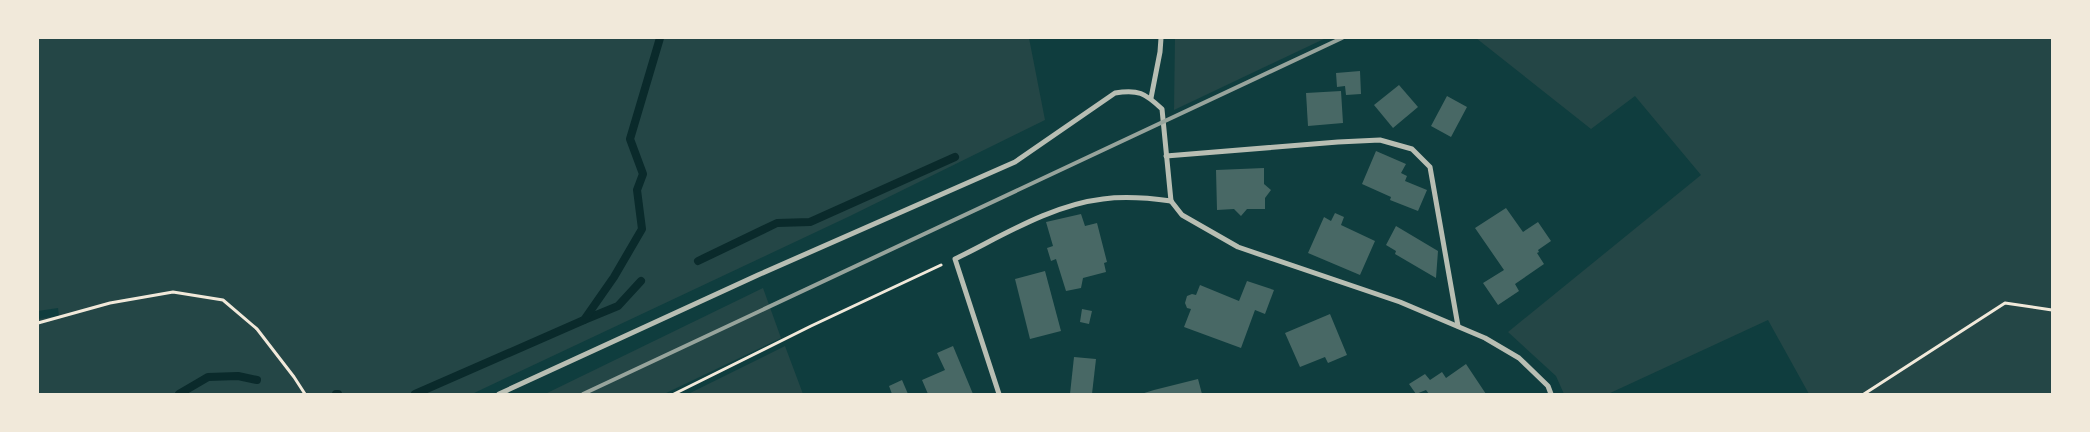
<svg xmlns="http://www.w3.org/2000/svg" width="2090" height="432" font-family="'Fira Sans Condensed',sans-serif">
<style>
.green{fill:#244646}
.lines{fill:none;stroke-linecap:round;stroke-linejoin:round}
.stream{stroke:#0a2a2b;stroke-width:8}
.building{fill:#486865}
.path{stroke:#f1e9da;stroke-width:3}
.minor{stroke:#b8beb3;stroke-width:5}
.rail{stroke:#97a49c;stroke-width:4}
</style>
<rect width="100%" height="100%" fill="#0f3d3e"/>
<g class="green">
<path d="M38 38H1029L1045 120 850 216 472 394H38V319L59 316 58 308 38 311Z"/>
<path d="M1175 38H1326L1174 110Z"/>
<path d="M1476 38H2052V394H1809L1768 320 1608 394H1564L1556 376 1508 332 1701 175 1635 96 1591 129Z"/>
<path d="M763 288 781 338 664 394H545Z"/>
<path d="M785 346 803 394H688Z"/>
</g>
<g class="lines">
<g class="stream">
<path d="M698 261 777 223 810 222 955 157"/>
<path d="M584 320 618 306 641 281"/>
<path d="M179 394 208 377 238 376 257 380"/>
<path d="M336 394H338"/>
<path d="M415 394 584 320 614 277 642 229 637 190 643 174 630 139 660 38"/>
</g>
</g>
<g class="building">
<path d="M1360 71 1361 94 1346 95 1345 86 1337 87 1336 73Z"/>
<path d="M1399 85 1418 107 1393 128 1374 105Z"/>
<path d="M1341 91 1343 123 1308 126 1306 93Z"/>
<path d="M1447 96 1467 107 1451 137 1431 126Z"/>
<path d="M1376 151 1406 164 1401 173 1407 176 1405 181 1427 190 1418 211 1390 200 1391 197 1362 184Z"/>
<path d="M1264 168V184L1271 190 1265 198V209H1247L1241 216 1234 209 1217 210 1216 170Z"/>
<path d="M1506 208 1523 232 1538 222 1551 241 1538 250 1539 252 1537 253 1544 264 1515 284 1519 291 1498 305 1483 283 1504 270 1475 228Z"/>
<path d="M1335 213 1344 217 1341 225 1375 241 1360 275 1308 253 1324 217 1331 221Z"/>
<path d="M1081 214 1085 226 1097 223 1107 262 1104 263 1106 272 1083 278 1081 288 1066 291 1056 259 1051 261 1047 248 1053 246 1046 222Z"/>
<path d="M1396 226 1438 251 1436 278 1395 254 1396 251 1386 245Z"/>
<path d="M1045 271 1061 331 1030 339 1015 279Z"/>
<path d="M1247 281 1274 290 1265 314 1255 310 1241 348 1184 327 1191 309 1187 308 1185 303 1187 296 1192 294 1196 295 1200 285 1239 301Z"/>
<path d="M1082 309 1092 311 1089 324 1080 322Z"/>
<path d="M1330 314 1347 355 1328 363 1325 357 1300 367 1285 333Z"/>
<path d="M953 346 973 394H928L922 380 945 370 937 353Z"/>
<path d="M1074 357 1096 359 1092 394H1070Z"/>
<path d="M1466 364 1486 394H1429L1426 390 1416 394 1409 384 1425 374 1430 380 1442 372 1446 378Z"/>
<path d="M1198 379 1202 394H1141L1154 390Z"/>
<path d="M902 380 908 394H892L889 386Z"/>
</g>
<g class="lines">
<g class="path">
<path d="M38 323 110 303 173 292 223 300 257 329 294 377 305 394"/>
<path d="M674 394 811 326 941 265"/>
<path d="M1864 394 2005 303 2052 310"/>
</g>
<g class="minor">
<path d="M1151 98 1160 52 1161 38"/>
<path d="M1166 156 1338 142 1380 140 1412 149 1430 167 1458 326"/>
<path d="M1171 201 1182 215 1238 247 1400 302 1485 338 1519 358 1548 386 1551 394"/>
<path d="M499 394 758 275 1015 162 1115 93C1138 89 1145 93 1162 109L1171 201"/>
<path d="M999 394 955 259C1002 236 1051 205 1103 199 1126 196 1149 198 1171 201"/>
</g>
<path class="rail" d="M583 394 1342 38"/>
</g>
<rect width="2090" height="432" fill="none" stroke="#f1e9da" stroke-width="78"/>
</svg>
